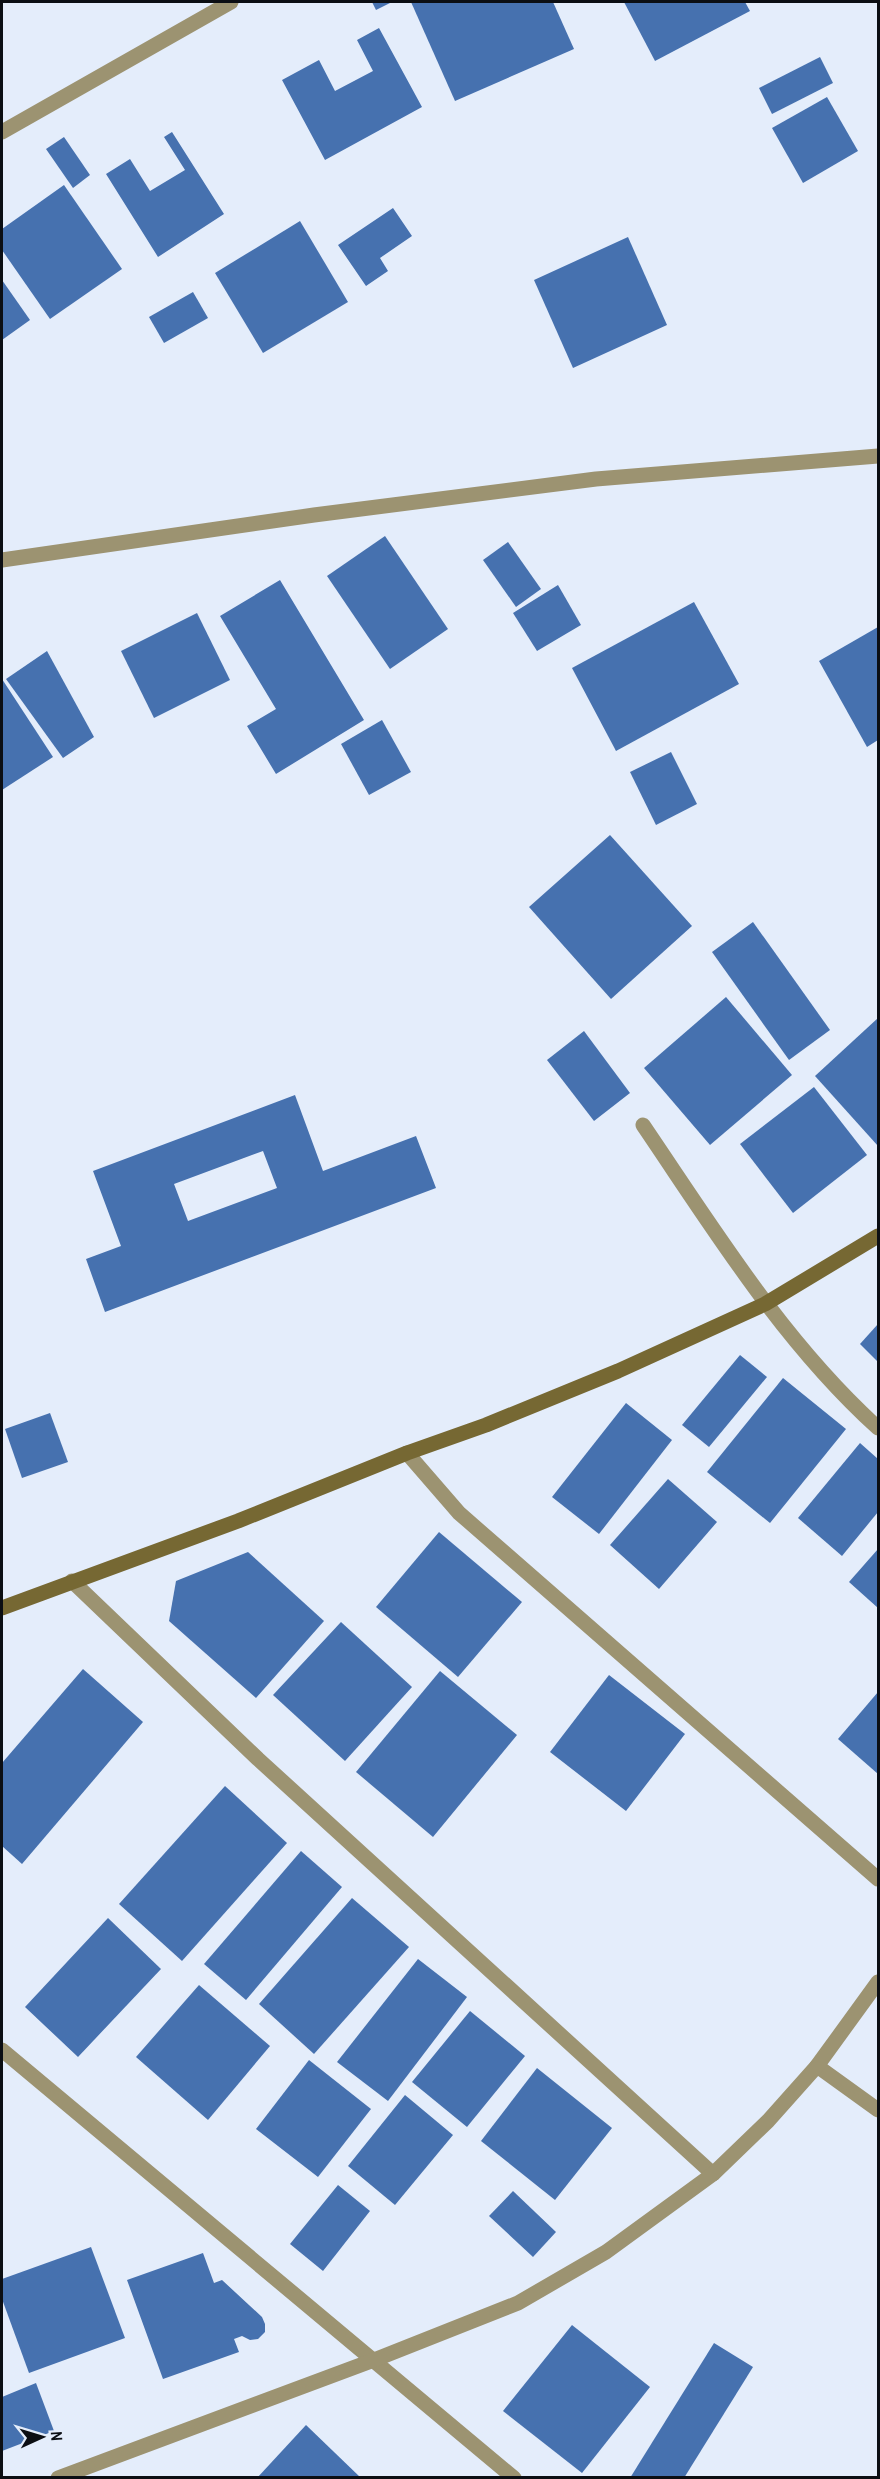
<svg xmlns="http://www.w3.org/2000/svg" width="880" height="2479" font-family="'Archivo Narrow',sans-serif">
<style>
.building{fill:#4671af;fill-rule:evenodd}
.lines{fill:none;stroke-linecap:round;stroke-linejoin:round}
.street{stroke:#9c9371;stroke-width:15}
.secondary{stroke:#766833;stroke-width:15}
</style>
<rect width="100%" height="100%" fill="#e4edfb"/>
<g class="building">
<path d="M372 2H392L376 10Z"/>
<path d="M411 2H553L574 49 455 101Z"/>
<path d="M624 2H745L750 11 655 61Z"/>
<path d="M379 28 422 107 325 160 282 80 319 60 335 91 373 71 357 40Z"/>
<path d="M820 57 833 83 772 114 759 88Z"/>
<path d="M827 97 858 151 803 183 772 128Z"/>
<path d="M172 132 224 214 158 257 106 174 130 159 150 191 185 170 164 137Z"/>
<path d="M64 137 90 175 73 188 46 149Z"/>
<path d="M64 185 122 269 50 319 2 250V229Z"/>
<path d="M393 208 412 236 380 258 388 271 366 286 338 245Z"/>
<path d="M300 221 348 302 263 353 215 273Z"/>
<path d="M628 237 667 325 573 368 534 280Z"/>
<path d="M2 280 30 320 2 340Z"/>
<path d="M193 292 208 318 164 343 149 317Z"/>
<path d="M385 536 448 629 390 669 327 576Z"/>
<path d="M508 542 541 589 516 607 483 560Z"/>
<path d="M280 580 364 720 276 774 247 726 276 709 220 616Z"/>
<path d="M558 585 581 625 537 651 513 613Z"/>
<path d="M694 602 739 684 616 751 572 668Z"/>
<path d="M197 613 230 680 154 718 121 651Z"/>
<path d="M878 627V740L867 747 819 661Z"/>
<path d="M47 651 94 737 63 758 6 679Z"/>
<path d="M2 679 53 757 2 790Z"/>
<path d="M382 720 411 772 369 795 341 744Z"/>
<path d="M671 752 697 804 656 825 630 772Z"/>
<path d="M610 835 692 926 611 999 529 907Z"/>
<path d="M753 922 830 1030 789 1060 712 952Z"/>
<path d="M726 997 792 1075 710 1145 644 1068Z"/>
<path d="M878 1018V1146L815 1076Z"/>
<path d="M584 1031 630 1093 594 1121 547 1060Z"/>
<path d="M814 1087 867 1155 793 1213 740 1144Z"/>
<path d="M295 1095 323 1171 416 1136 436 1188 105 1312 86 1259 121 1246 93 1171ZM263 1151 277 1188 188 1221 174 1184Z"/>
<path d="M878 1324V1362L860 1344Z"/>
<path d="M740 1355 767 1377 709 1447 682 1425Z"/>
<path d="M783 1378 846 1429 770 1523 707 1472Z"/>
<path d="M626 1403 672 1440 599 1534 552 1497Z"/>
<path d="M50 1413 68 1462 22 1478 5 1429Z"/>
<path d="M860 1443 878 1459V1512L842 1556 798 1518Z"/>
<path d="M668 1479 717 1522 659 1589 610 1545Z"/>
<path d="M439 1532 522 1602 458 1677 376 1607Z"/>
<path d="M878 1549V1608L849 1582Z"/>
<path d="M248 1552 324 1621 256 1698 169 1621 176 1581Z"/>
<path d="M341 1622 412 1687 345 1761 273 1695Z"/>
<path d="M83 1669 143 1722 22 1864 2 1846V1763Z"/>
<path d="M440 1671 517 1735 433 1837 356 1772Z"/>
<path d="M609 1675 685 1734 626 1811 550 1752Z"/>
<path d="M878 1692V1774L838 1739Z"/>
<path d="M225 1786 287 1843 182 1961 119 1904Z"/>
<path d="M301 1851 342 1887 246 2000 204 1964Z"/>
<path d="M352 1898 409 1947 314 2054 259 2004Z"/>
<path d="M108 1918 161 1969 78 2057 25 2007Z"/>
<path d="M418 1959 467 1997 388 2101 337 2062Z"/>
<path d="M199 1985 270 2046 208 2120 136 2057Z"/>
<path d="M470 2011 525 2056 467 2127 412 2082Z"/>
<path d="M309 2060 371 2109 318 2177 256 2129Z"/>
<path d="M537 2068 612 2128 555 2200 481 2141Z"/>
<path d="M405 2095 453 2135 395 2205 348 2166Z"/>
<path d="M338 2185 370 2211 323 2271 290 2244Z"/>
<path d="M513 2191 556 2232 533 2257 489 2216Z"/>
<path d="M91 2247 125 2338 29 2373 2 2299V2279Z"/>
<path d="M203 2253 214 2283 222 2280 262 2317 265 2324V2332L258 2339 250 2340 242 2336 234 2339 239 2352 163 2379 127 2280Z"/>
<path d="M572 2325 650 2387 582 2473 503 2411Z"/>
<path d="M714 2343 753 2367 684 2478H630Z"/>
<path d="M36 2383 54 2431 2 2451V2397Z"/>
<path d="M306 2425 361 2478H257Z"/>
</g>
<g class="lines">
<g class="street">
<path d="M2 132 231 2"/>
<path d="M2 560 314 515 596 479 878 456"/>
<path d="M643 1125C715 1231 783 1342 878 1428"/>
<path d="M407 1453 459 1513 878 1879"/>
<path d="M72 1581 258 1759 713 2174"/>
<path d="M2 2050 514 2478"/>
<path d="M817 2066 878 2110"/>
<path d="M58 2478 374 2360 518 2303 606 2252 713 2174 768 2121 817 2066 878 1982"/>
</g>
<path class="secondary" d="M2 1608 238 1521 407 1453 486 1425 618 1371 765 1304 878 1236"/>
</g>
<rect width="880" height="2479" fill="none" stroke="#0b0e13" stroke-width="6"/>
<g transform="translate(42 2437) rotate(86)" stroke="#e4edfb" stroke-width="4.5" paint-order="stroke">
<path d="M0-4.5L10 22L0 15L-10 22Z" fill="#0b0e13"/>
<text y="-9" font-size="16" font-weight="bold" text-anchor="middle" fill="#0b0e13">N</text>
</g>
</svg>
